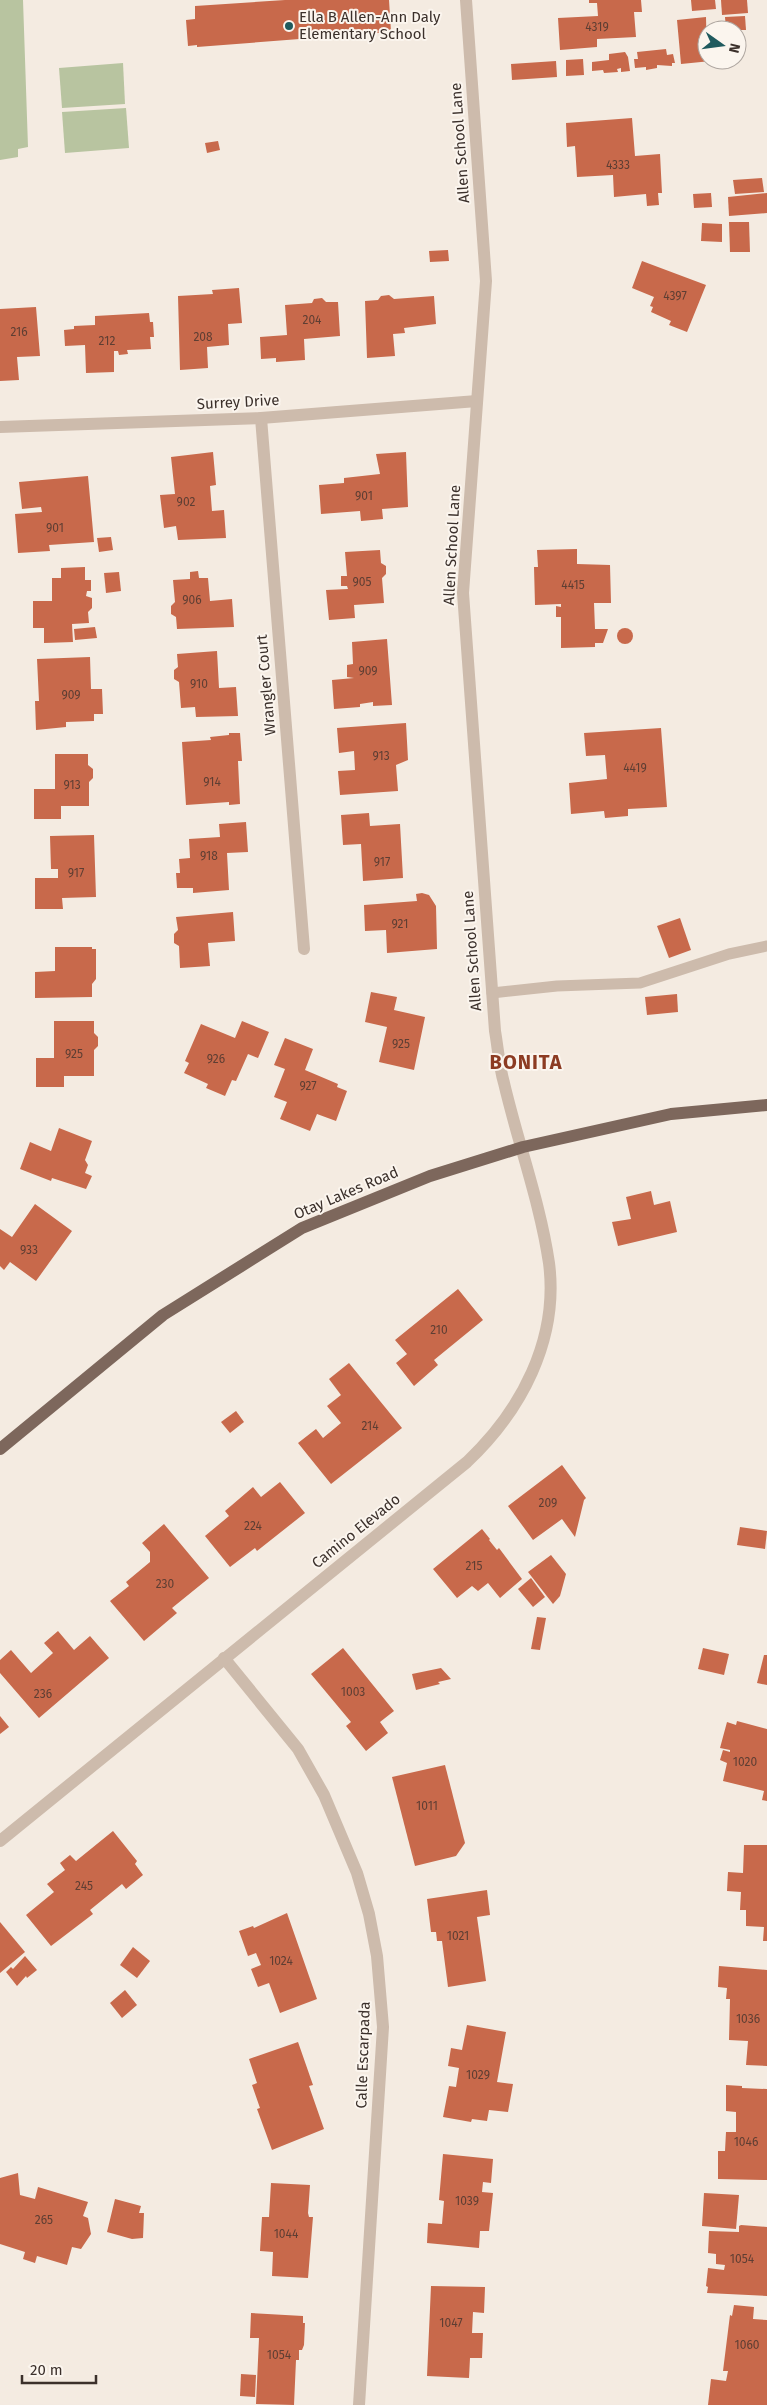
<svg xmlns="http://www.w3.org/2000/svg" width="767" height="2405" font-family="'Fira Sans',sans-serif">
<style>
.green{fill:#b8c4a0}
.building{fill:#c8694b}
.lines{fill:none;stroke-linecap:round;stroke-linejoin:round}
.lane{stroke:#cdbbac;stroke-width:11}
.street{stroke:#cdbbac;stroke-width:12}
.primary{stroke:#7d675c;stroke-width:12}
.poi-dot{fill:#1f5a5e;stroke:#fbf5ee;stroke-width:2}
.labels{text-anchor:middle;stroke-width:4;stroke-linejoin:round;paint-order:stroke}
.number-label{font-size:12px;fill:#5e3e33}
.poi-label{font-size:15px;fill:#3b302b;stroke:#fbf5ee;text-anchor:start}
.street-label{font-size:15px;fill:#3b302b;stroke:#fbf5ee}
.district-label{font-size:20px;font-weight:bold;letter-spacing:1px;fill:#8c3b22;stroke:#fbf5ee}
</style>
<rect width="100%" height="100%" fill="#f4ebe1"/>
<g class="green">
<path d="M0 0H23L28 147 18 149V157L0 160Z"/>
<path d="M123 63 125 104 62 108 59 68Z"/>
<path d="M126 108 129 148 65 153 62 112Z"/>
</g>
<g class="building">
<path d="M285 0H389L391 32 197 47V45L188 46 186 20 195 19V6Z"/>
<path d="M589 0H641L642 12H634L636 37 597 39V47L560 50 558 18 598 16 597 3H589Z"/>
<path d="M691 0H715L716 9 692 11Z"/>
<path d="M721 0H747L748 13 722 15Z"/>
<path d="M745 16 746 30H726L725 17Z"/>
<path d="M706 17 707 60 711 61 681 64 677 20Z"/>
<path d="M666 49 667 55 673 54 675 63H672V66L657 65V68L646 70V67L635 68 634 59H638L637 52Z"/>
<path d="M625 52 628 57 630 71 621 72V68L617 69 618 72 604 73 603 70 592 71V62L609 60V54Z"/>
<path d="M583 59 584 75 566 76V60Z"/>
<path d="M556 61 557 77 512 80 511 64Z"/>
<path d="M632 118 635 156 660 154 662 193H658L659 205 647 206 646 194 614 197 613 175 577 177 575 146 567 147 566 123Z"/>
<path d="M218 141 220 150 207 153 205 143Z"/>
<path d="M762 178 764 192 735 194 733 180Z"/>
<path d="M711 193 712 207 694 208 693 194Z"/>
<path d="M767 193V213L729 216 728 197Z"/>
<path d="M729 222H749L750 252H730Z"/>
<path d="M702 223 722 224V242L701 241Z"/>
<path d="M448 250 449 261 430 262 429 251Z"/>
<path d="M642 261 706 285 687 332 669 325 671 321 651 312 653 307 650 306 654 297 632 288Z"/>
<path d="M239 288 242 323 228 324 229 345 207 347 208 368 180 370 178 296 213 294 212 290Z"/>
<path d="M389 295 394 299 434 296 436 324 404 328 405 333 393 334 395 356 367 358 365 301 378 300 381 296Z"/>
<path d="M322 298 326 302H338L340 336 304 339 305 360 276 362V358L261 359 260 337 287 335 285 305 312 303 314 299Z"/>
<path d="M36 307 40 356 17 357 19 380 0 381V309Z"/>
<path d="M149 313 150 322H153L154 337H150L151 349 127 350 128 354 119 355 118 351H114V372L86 373 85 345 65 346 64 330 74 329V326L95 325V316Z"/>
<path d="M213 452 216 485 210 486 212 511 224 510 226 538 178 540 176 526 164 528 160 495 175 494 171 457Z"/>
<path d="M406 452 408 507 382 509 383 519 361 521 360 511 321 514 319 485 344 483V478L380 474 376 454Z"/>
<path d="M88 476 94 542 49 545 50 551 18 553 15 514 42 512 41 507 22 509 19 482Z"/>
<path d="M111 537 113 550 99 552 97 538Z"/>
<path d="M577 549V564L610 565 611 603H594L595 629H608L603 643H595V647L561 648V617H556V606L561 607V604L535 605 534 567H538L537 550Z"/>
<path d="M380 550 381 563 386 566V574L382 578 384 603 354 605 355 618 329 620 326 590 348 589 347 586H341V576H347L345 552Z"/>
<path d="M85 567V580H91V591H87L86 596 92 598V608L88 612 89 623 72 624 73 642 44 643V628H33V601H52V578H61V568Z"/>
<path d="M198 571 199 578H208L210 601 232 599 234 627 177 629 176 617 171 614V606L175 602 173 580 190 579V572Z"/>
<path d="M119 572 121 591 106 593 104 573Z"/>
<path d="M95 627 97 638 75 640 74 629Z"/>
<circle cx="625" cy="636" r="8"/>
<path d="M387 639 392 705 373 706V702L360 704V707L334 709 332 680 354 678 347 677V665L353 664 352 642Z"/>
<path d="M217 651 219 688 236 687 238 716 196 717 195 707 181 708 179 682 174 679V670L178 667 177 654Z"/>
<path d="M90 657 91 689H102L103 714H94V721L66 722V727L36 730 35 701H39L37 659Z"/>
<path d="M406 723 408 760 396 765 398 791 340 795 338 771 355 770 354 751 339 753 337 728Z"/>
<path d="M661 728 667 807 628 809V816L605 818 604 811 571 814 569 783 607 779 605 755 586 756 584 733Z"/>
<path d="M229 733H240L242 761H238L240 804 229 805V802L186 805 182 742 211 740 210 737 229 735Z"/>
<path d="M55 754H88V765L93 769V778L89 782V806H61V819H34V789H55Z"/>
<path d="M369 813 370 826 400 824 403 878 363 881 361 844 343 845 341 815Z"/>
<path d="M246 822 248 852 227 853 229 890 193 893V888H177L176 873H180L179 859 190 858 189 839 220 837 219 824Z"/>
<path d="M94 835 96 897 62 898 63 909H35V878H58V869H51L50 836Z"/>
<path d="M422 893 429 895 436 906 437 949 387 953 386 930 365 931 364 905 417 901 416 894Z"/>
<path d="M233 912 235 941 208 943 210 966 180 968 179 946 174 943V934L178 930 176 917Z"/>
<path d="M680 918 691 950 669 958 657 926Z"/>
<path d="M55 947H92V949H96V979L92 984V997L35 998V972L55 971Z"/>
<path d="M371 992 397 997 394 1010 425 1017 414 1070 379 1062 387 1027 365 1022Z"/>
<path d="M677 994 678 1012 647 1015 645 997Z"/>
<path d="M54 1021H94V1033L98 1037V1046L94 1050V1076H64V1087H36V1058H54Z"/>
<path d="M242 1021 269 1032 258 1058 248 1054 236 1081 232 1080 225 1096 206 1088 208 1084 184 1073 189 1063 185 1061 201 1024 235 1038Z"/>
<path d="M285 1038 313 1049 305 1070 338 1084 337 1087 347 1091 336 1121 317 1114 310 1131 280 1119 287 1102 274 1097 285 1069 274 1065Z"/>
<path d="M59 1128 92 1141 85 1160 88 1165 85 1173 92 1176 86 1189 52 1178 51 1181 20 1169 30 1142 51 1151Z"/>
<path d="M651 1191 654 1205 670 1201 677 1232 618 1246 612 1222 631 1219 626 1197Z"/>
<path d="M35 1204 72 1231 36 1281 10 1262 4 1270 0 1266V1229L12 1237Z"/>
<path d="M458 1289 483 1320 434 1360 438 1365 414 1386 396 1363 407 1354 395 1340Z"/>
<path d="M349 1363 402 1428 331 1484 298 1443 316 1429 323 1438 341 1423 327 1406 341 1395 329 1379Z"/>
<path d="M236 1411 244 1422 230 1433 221 1422Z"/>
<path d="M562 1465 586 1498 584 1500 575 1537 562 1519 533 1540 508 1506Z"/>
<path d="M280 1482 305 1513 257 1551 255 1548 230 1567 205 1536 229 1516 225 1511 253 1487 261 1497Z"/>
<path d="M164 1524 209 1578 172 1608 177 1613 144 1641 110 1601 129 1586 126 1582 150 1562V1552L142 1543Z"/>
<path d="M740 1527 767 1531 765 1549 737 1545Z"/>
<path d="M482 1529 490 1539 489 1540 497 1550 499 1548 522 1579 500 1598 488 1583 478 1591 472 1586 457 1598 433 1569Z"/>
<path d="M551 1555 566 1574 560 1596 553 1604 528 1572Z"/>
<path d="M531 1578 545 1597 533 1607 518 1589Z"/>
<path d="M537 1617 546 1618 540 1650 531 1649Z"/>
<path d="M58 1631 74 1650 90 1636 109 1658 39 1718 0 1673V1660L11 1650 31 1673 53 1653 44 1643Z"/>
<path d="M343 1648 394 1711 380 1722 388 1733 366 1751 346 1726 351 1722 311 1674Z"/>
<path d="M703 1648 729 1654 724 1675 698 1669Z"/>
<path d="M764 1655H767V1685L757 1683Z"/>
<path d="M441 1668 451 1679 438 1682 440 1684 416 1690 412 1674Z"/>
<path d="M0 1716 9 1727 0 1734Z"/>
<path d="M737 1721 767 1729V1801L762 1800 764 1791 723 1781 727 1763 720 1760 723 1750 730 1752V1750L720 1748 727 1722 736 1725Z"/>
<path d="M445 1765 465 1843 456 1856 415 1866 392 1777Z"/>
<path d="M113 1831 137 1861 135 1864 143 1875 126 1889 122 1884 90 1910 93 1914 51 1946 26 1915 54 1892 47 1884 65 1870 60 1863 70 1855 76 1861Z"/>
<path d="M744 1845H767V1941H763L764 1927 746 1926V1910H740L741 1892 727 1891 728 1872 743 1873Z"/>
<path d="M487 1890 490 1915 477 1917 486 1981 448 1987 442 1941H437L436 1932H431L427 1899Z"/>
<path d="M287 1913 317 1999 280 2013 269 1983 258 1987 251 1969 261 1965 256 1953 248 1956 239 1931 253 1926 254 1928Z"/>
<path d="M0 1922 25 1952 0 1973Z"/>
<path d="M133 1947 150 1961 137 1978 120 1965Z"/>
<path d="M25 1956 37 1970 27 1978 26 1976 17 1986 6 1972 11 1967 13 1969Z"/>
<path d="M719 1966 767 1970V2066L746 2065 748 2041 729 2040 730 1999H726L727 1988 718 1987Z"/>
<path d="M125 1990 137 2005 122 2018 110 2003Z"/>
<path d="M467 2025 506 2032 497 2082 513 2084 508 2112 489 2110 487 2121 472 2119 471 2122 443 2117 449 2086 456 2087 459 2068 448 2066 451 2048 462 2050Z"/>
<path d="M298 2042 313 2085 309 2086 324 2129 272 2150 257 2109 260 2108 252 2085 257 2083 249 2059Z"/>
<path d="M726 2085 742 2086V2088L767 2089V2180L718 2179V2151H725L726 2132H736V2112L726 2111Z"/>
<path d="M443 2154 493 2159 491 2183 483 2182 482 2192 493 2193 489 2231H480L479 2248 427 2243 428 2223 442 2224 444 2201 439 2200Z"/>
<path d="M18 2173 20 2195 35 2199 38 2187 88 2202 83 2216 88 2218 91 2234 81 2249 72 2247 67 2265 37 2256 35 2263 23 2259 25 2252 0 2244V2178Z"/>
<path d="M271 2183 310 2185 308 2213 309 2217H313L308 2278 272 2276 273 2252 260 2251 262 2217H269Z"/>
<path d="M704 2193 739 2195 736 2229 702 2226Z"/>
<path d="M115 2199 141 2206 139 2213H144L143 2238 132 2239 107 2232Z"/>
<path d="M741 2225 767 2227V2296L707 2293 708 2287 706 2286 708 2268 724 2270 725 2265 716 2264V2254L708 2253 709 2231 739 2232V2226Z"/>
<path d="M431 2286 485 2287 484 2313 473 2312 472 2333H483L482 2358H470L469 2378 427 2376Z"/>
<path d="M734 2305 754 2307 753 2319 767 2320V2405H708L711 2379 726 2381 728 2371H723L730 2315 732 2316Z"/>
<path d="M251 2313 303 2316V2323H305L304 2345 302 2350H299V2360H296L294 2405 256 2404 259 2338H250Z"/>
<path d="M241 2374 256 2375 255 2397 240 2396Z"/>
</g>
<g class="lines">
<path class="lane" d="M492 993 557 986 640 983 729 954 767 946"/>
<g class="street">
<path d="M261 418 304 949"/>
<path d="M0 427 261 418 477 401"/>
<path d="M224 1658 298 1749 324 1795 357 1873 369 1914 377 1956 383 2027 359 2405"/>
<path d="M0 1841 467 1462C521 1411 559 1340 549 1263 540 1202 518 1143 504 1083 499 1066 498 1048 495 1031L463 593 486 281 466 0"/>
</g>
<path class="primary" d="M0 1449 163 1315 302 1228 430 1176 523 1147 671 1114 767 1105"/>
</g>
<circle class="poi-dot" cx="289" cy="26" r="5"/>
<g class="labels">
<g class="number-label">
<text x="597" y="31">4319</text>
<text x="618" y="169">4333</text>
<text x="675" y="300">4397</text>
<text x="312" y="324">204</text>
<text x="19" y="336">216</text>
<text x="203" y="341">208</text>
<text x="107" y="345">212</text>
<text x="364" y="500">901</text>
<text x="186" y="506">902</text>
<text x="55" y="532">901</text>
<text x="362" y="586">905</text>
<text x="573" y="589">4415</text>
<text x="192" y="604">906</text>
<text x="368" y="675">909</text>
<text x="199" y="688">910</text>
<text x="71" y="699">909</text>
<text x="381" y="760">913</text>
<text x="635" y="772">4419</text>
<text x="212" y="786">914</text>
<text x="72" y="789">913</text>
<text x="209" y="860">918</text>
<text x="382" y="866">917</text>
<text x="76" y="877">917</text>
<text x="400" y="928">921</text>
<text x="401" y="1048">925</text>
<text x="74" y="1058">925</text>
<text x="216" y="1063">926</text>
<text x="308" y="1090">927</text>
<text x="29" y="1254">933</text>
<text x="439" y="1334">210</text>
<text x="370" y="1430">214</text>
<text x="548" y="1507">209</text>
<text x="253" y="1530">224</text>
<text x="474" y="1570">215</text>
<text x="165" y="1588">230</text>
<text x="353" y="1696">1003</text>
<text x="43" y="1698">236</text>
<text x="745" y="1766">1020</text>
<text x="427" y="1810">1011</text>
<text x="84" y="1890">245</text>
<text x="458" y="1940">1021</text>
<text x="281" y="1965">1024</text>
<text x="748" y="2023">1036</text>
<text x="478" y="2079">1029</text>
<text x="746" y="2146">1046</text>
<text x="467" y="2205">1039</text>
<text x="44" y="2224">265</text>
<text x="286" y="2238">1044</text>
<text x="742" y="2263">1054</text>
<text x="451" y="2327">1047</text>
<text x="747" y="2349">1060</text>
<text x="279" y="2359">1054</text>
</g>
<g class="poi-label">
<text x="299" y="22">Ella B Allen-Ann Daly<tspan x="299" dy="17">Elementary School</tspan></text>
</g>
<g class="street-label">
<text transform="translate(460 143) rotate(-94)" y="5">Allen School Lane</text>
<text transform="translate(238 402) rotate(-3)" y="5">Surrey Drive</text>
<text transform="translate(452 545) rotate(-87)" y="5">Allen School Lane</text>
<text transform="translate(266 685) rotate(-95)" y="5">Wrangler Court</text>
<text transform="translate(472 951) rotate(-94)" y="5">Allen School Lane</text>
<text transform="translate(346 1193) rotate(-23)" y="5">Otay Lakes Road</text>
<text transform="translate(356 1531) rotate(-39)" y="5">Camino Elevado</text>
<text transform="translate(363 2055) rotate(-88)" y="5">Calle Escarpada</text>
</g>
<g class="district-label">
<text x="526" y="1069">BONITA</text>
</g>
</g>
<g transform="translate(722 45) rotate(104)"><circle r="24" fill="#fbf5ee" stroke="#aea6a0"/>
<path d="M0-4L9 19L0 12L-9 19Z" fill="#1f5a5e"/>
<text y="-8" font-size="14" font-weight="bold" text-anchor="middle" fill="#3b302b">N</text>
</g>
<path d="M22 2375v8h74v-8" fill="none" stroke="#3b302b" stroke-width="2.5"/>
<text x="30" y="2375" font-size="15" fill="#3b302b" stroke="#fbf5ee" stroke-width="4" paint-order="stroke">20 m</text>
</svg>
